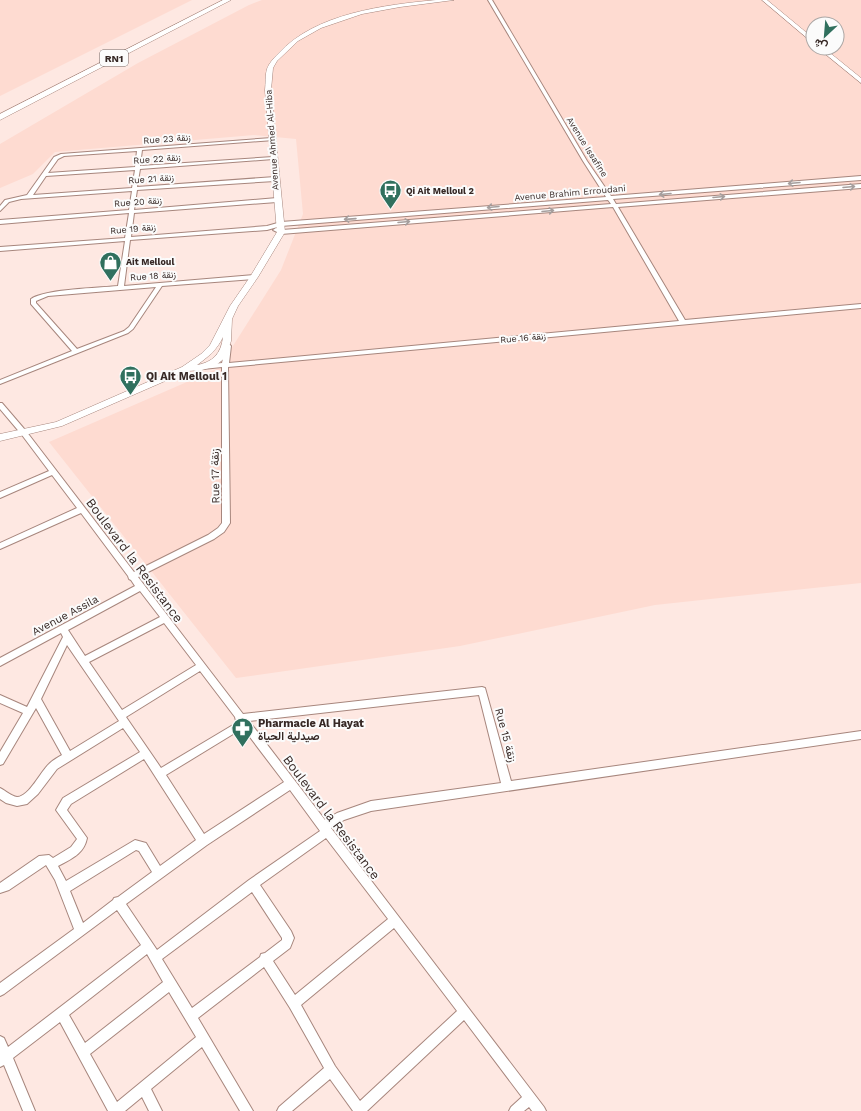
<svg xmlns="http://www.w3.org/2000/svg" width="861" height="1111" font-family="'Work Sans',Vazirmatn,sans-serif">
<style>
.built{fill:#fedbd1;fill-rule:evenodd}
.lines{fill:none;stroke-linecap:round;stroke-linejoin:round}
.street-casing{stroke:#a7867d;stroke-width:2}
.secondary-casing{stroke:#a7867d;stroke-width:1}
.highway-casing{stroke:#a7867d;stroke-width:1}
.street{fill:#fff;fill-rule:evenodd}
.secondary{fill:#fff;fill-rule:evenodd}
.highway{fill:#fff;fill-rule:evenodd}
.oneway{stroke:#a59e9d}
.labels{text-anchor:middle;stroke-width:4;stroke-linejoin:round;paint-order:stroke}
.far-street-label{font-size:9px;fill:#362825;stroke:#fbfbfb}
.far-poi-label{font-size:9px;font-weight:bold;fill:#362825;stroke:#fbfbfb;text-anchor:start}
.shield{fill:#fbfbfb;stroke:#716765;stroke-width:1}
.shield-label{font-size:10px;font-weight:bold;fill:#362825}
.poi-label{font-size:11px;font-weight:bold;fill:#362825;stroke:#fbfbfb;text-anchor:start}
.street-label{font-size:11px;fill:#362825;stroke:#fbfbfb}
.near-street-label{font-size:13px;fill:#362825;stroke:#fbfbfb}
</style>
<rect width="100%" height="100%" fill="#fee8e2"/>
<g class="built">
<path d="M0 0H192L0 96Z"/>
<path d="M262 0H861V583L655 605 460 646 236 678 49 442 219 368 281 270 303 214 296 139 254 135 55 152 33 174 0 188V144L138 63 249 5ZM813 24H837V48H813Z"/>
</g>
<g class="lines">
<defs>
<path id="street" d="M488 0H492L587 161 611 196 861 176V180L613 199 616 204 861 184V188L618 207 685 320 861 304V308L228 367 230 523 224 532 214 539 138 577 243 714 482 687 485 688 511 781 861 731V739L371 811 344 820 331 828 544 1107 546 1111H532L529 1107 524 1111H509L511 1107 522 1097 464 1020 367 1111H353L330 1079 292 1111H277L279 1107 324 1068 290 1008 264 967 198 1018 253 1111H240L202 1047 151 1089 162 1111H149L142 1097 125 1111H108L60 1022 13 1058 35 1111H23L4 1065 0 1067V1036L4 1038 8 1047 141 945 117 910 4 994 0 996V983L74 929 55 880 46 865 9 890 0 893V883L39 856 49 855 53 858 71 847 77 839 56 810 63 798 140 752 123 728 57 769 38 794 27 804 17 806 6 803 0 799V788C6 791 11 796 17 797 29 797 41 771 49 764 53 760 57 758 62 755L36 708 3 764 0 765V752L23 713 0 703V695L27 707 63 637 61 633 0 666V658L135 586 131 580 129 579 128 576 81 513 0 549V543L77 508 52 475 0 498V492L49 471 22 435 0 409V403H2L26 431 134 572 208 535 218 528 222 523V367L203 369 200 367 203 365 222 363 226 345H230L231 346 229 363 679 321 613 207 281 234 273 230 276 228 282 230 611 204 608 200 281 226 267 230 130 240 124 286 254 275 257 277 254 279 162 286 133 329 128 333 0 384V380L72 351 31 304V299C45 289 99 288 118 286L125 241 0 251V247L125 238 129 213 0 224V220L129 210 132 191 21 199 9 202 0 211V206L5 200 27 195 54 157 61 154 272 138 274 139V140L142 150 140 166 273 157 275 158 273 159 140 169 137 187 275 177 278 179 275 181 137 190 134 210 277 198 280 200 277 202 134 213 131 237 267 226 281 222 606 197 583 161ZM137 151 135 167 48 173 58 159 64 156ZM135 170 132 188 33 195 46 176ZM156 287 129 327 124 331 77 349 36 303V301L48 296ZM140 591 160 617 85 656 68 630ZM164 623 196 665 122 710 89 662ZM67 645 119 721 70 751 41 699ZM200 671 235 717 236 721 238 722 161 768 126 717ZM479 695 501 783 371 801 337 813 325 820 249 721ZM243 728 284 782 204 834 166 775ZM144 759 196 840 160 866 146 843 135 840 66 881 58 866C71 859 84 854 87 838L67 810 71 804ZM290 790 320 831 249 880 157 950 126 904 207 845ZM326 838 388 919 295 995 273 961 290 948 294 938 291 931 260 885ZM136 850 139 851 152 872 118 897 114 898 113 900 83 923 70 891ZM252 892 282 938V940L265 953 261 954 260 957 192 1008 162 959ZM394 928 457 1011 360 1101 335 1066 301 1005ZM147 954 163 982 85 1043 69 1015ZM169 992 196 1037 117 1102 90 1054Z"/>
<g id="secondary">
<path d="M436 0H454L400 7 362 14 321 28 298 41 277 61 273 68 271 90 285 232 258 277 238 306 232 319 231 341 226 357 215 366 202 370 188 371 62 426 0 441V434L56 422 182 367 201 354 210 345 230 306 250 277 277 232 265 90C266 83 265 75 267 69 269 63 274 58 278 54 315 13 385 5 436 0ZM223 337C221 354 213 362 197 365 208 357 217 350 223 337Z"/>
<path d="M762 0H767L813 38V43Z"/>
<path d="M818 48H824L861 78V83Z"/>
</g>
<path id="highway" d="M223 0H231L0 120V114Z"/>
</defs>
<use href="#street" class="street-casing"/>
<use href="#secondary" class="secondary-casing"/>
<use href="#highway" class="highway-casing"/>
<use href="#street" class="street"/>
<use href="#secondary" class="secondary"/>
<use href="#highway" class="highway"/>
</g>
<defs><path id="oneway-shaft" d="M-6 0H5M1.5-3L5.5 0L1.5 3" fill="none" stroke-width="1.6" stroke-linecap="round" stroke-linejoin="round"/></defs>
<g class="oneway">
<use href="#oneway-shaft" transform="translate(794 183) rotate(175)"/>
<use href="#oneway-shaft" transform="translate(849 187) rotate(-5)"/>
<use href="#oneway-shaft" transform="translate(665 194) rotate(175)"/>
<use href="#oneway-shaft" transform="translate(719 197) rotate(-5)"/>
<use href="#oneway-shaft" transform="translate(493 207) rotate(175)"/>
<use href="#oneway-shaft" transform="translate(548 211) rotate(-5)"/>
<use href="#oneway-shaft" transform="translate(350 219) rotate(176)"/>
<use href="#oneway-shaft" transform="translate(404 222) rotate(-5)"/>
</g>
<defs>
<symbol id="bus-pin" viewBox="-11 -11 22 30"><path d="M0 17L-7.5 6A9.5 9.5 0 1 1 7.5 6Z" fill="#30705e" stroke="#fbfbfb"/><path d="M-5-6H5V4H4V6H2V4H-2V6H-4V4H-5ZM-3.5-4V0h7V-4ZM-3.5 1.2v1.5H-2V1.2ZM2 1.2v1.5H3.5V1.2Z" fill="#fff"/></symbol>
<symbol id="shop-pin" viewBox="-11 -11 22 30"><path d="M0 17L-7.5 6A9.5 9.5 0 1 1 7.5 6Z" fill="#30705e" stroke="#fbfbfb"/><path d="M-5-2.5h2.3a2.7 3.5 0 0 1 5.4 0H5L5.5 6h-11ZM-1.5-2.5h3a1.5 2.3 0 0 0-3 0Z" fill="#fff"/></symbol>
<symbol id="pharmacy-pin" viewBox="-11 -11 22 30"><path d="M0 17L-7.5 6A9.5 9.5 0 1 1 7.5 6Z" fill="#30705e" stroke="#fbfbfb"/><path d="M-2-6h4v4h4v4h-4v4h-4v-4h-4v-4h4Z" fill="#fff"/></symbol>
</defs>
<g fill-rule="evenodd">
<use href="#bus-pin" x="378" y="178" width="25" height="34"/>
<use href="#shop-pin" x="98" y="250" width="25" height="34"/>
<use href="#bus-pin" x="118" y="364" width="25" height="34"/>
<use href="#pharmacy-pin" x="230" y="716" width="25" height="34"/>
</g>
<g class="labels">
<g class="far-street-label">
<text transform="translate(167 139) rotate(-4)" y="3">Rue 23 زنقة</text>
<text transform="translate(272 140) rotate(-94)" y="3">Avenue Ahmed Al-Hiba</text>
<text transform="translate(587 147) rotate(58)" y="3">Avenue Issafine</text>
<text transform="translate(157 159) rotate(-4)" y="3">Rue 22 زنقة</text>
<text transform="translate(151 179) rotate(-4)" y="3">Rue 21 زنقة</text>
<text transform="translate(570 193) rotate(-5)" y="3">Avenue Brahim Erroudani</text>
<text transform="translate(138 202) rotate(-4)" y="3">Rue 20 زنقة</text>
<text transform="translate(133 229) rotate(-5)" y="3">Rue 19 زنقة</text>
<text transform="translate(153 276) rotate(-4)" y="3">Rue 18 زنقة</text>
<text transform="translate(523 338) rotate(-5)" y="3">Rue 16 زنقة</text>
</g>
<g class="far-poi-label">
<text x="406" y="194">Qi Ait Melloul 2</text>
<text x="126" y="265">Ait Melloul</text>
</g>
<rect class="shield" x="100" y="50" width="28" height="16" rx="3"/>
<g class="shield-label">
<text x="114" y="62">RN1</text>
</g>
<g class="poi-label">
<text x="146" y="380">Qi Ait Melloul 1</text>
<text x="258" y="727">Pharmacie Al Hayat<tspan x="258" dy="13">صيدلية الحياة</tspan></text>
</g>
<g class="street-label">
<text transform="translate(215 476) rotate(-91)" y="4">Rue 17 زنقة</text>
<text transform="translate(65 615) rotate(-28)" y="4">Avenue Assila</text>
<text transform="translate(506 735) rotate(75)" y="4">Rue 15 زنقة</text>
</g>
<g class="near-street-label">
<text transform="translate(135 560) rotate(53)" y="5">Boulevard la Resistance</text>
<text transform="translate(332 817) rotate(53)" y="5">Boulevard la Resistance</text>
</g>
</g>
<g transform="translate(825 36) rotate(206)"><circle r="19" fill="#fbfbfb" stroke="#aca7a5"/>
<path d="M0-3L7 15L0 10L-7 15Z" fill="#30705e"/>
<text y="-6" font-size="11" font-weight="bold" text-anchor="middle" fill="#362825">ش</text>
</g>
</svg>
